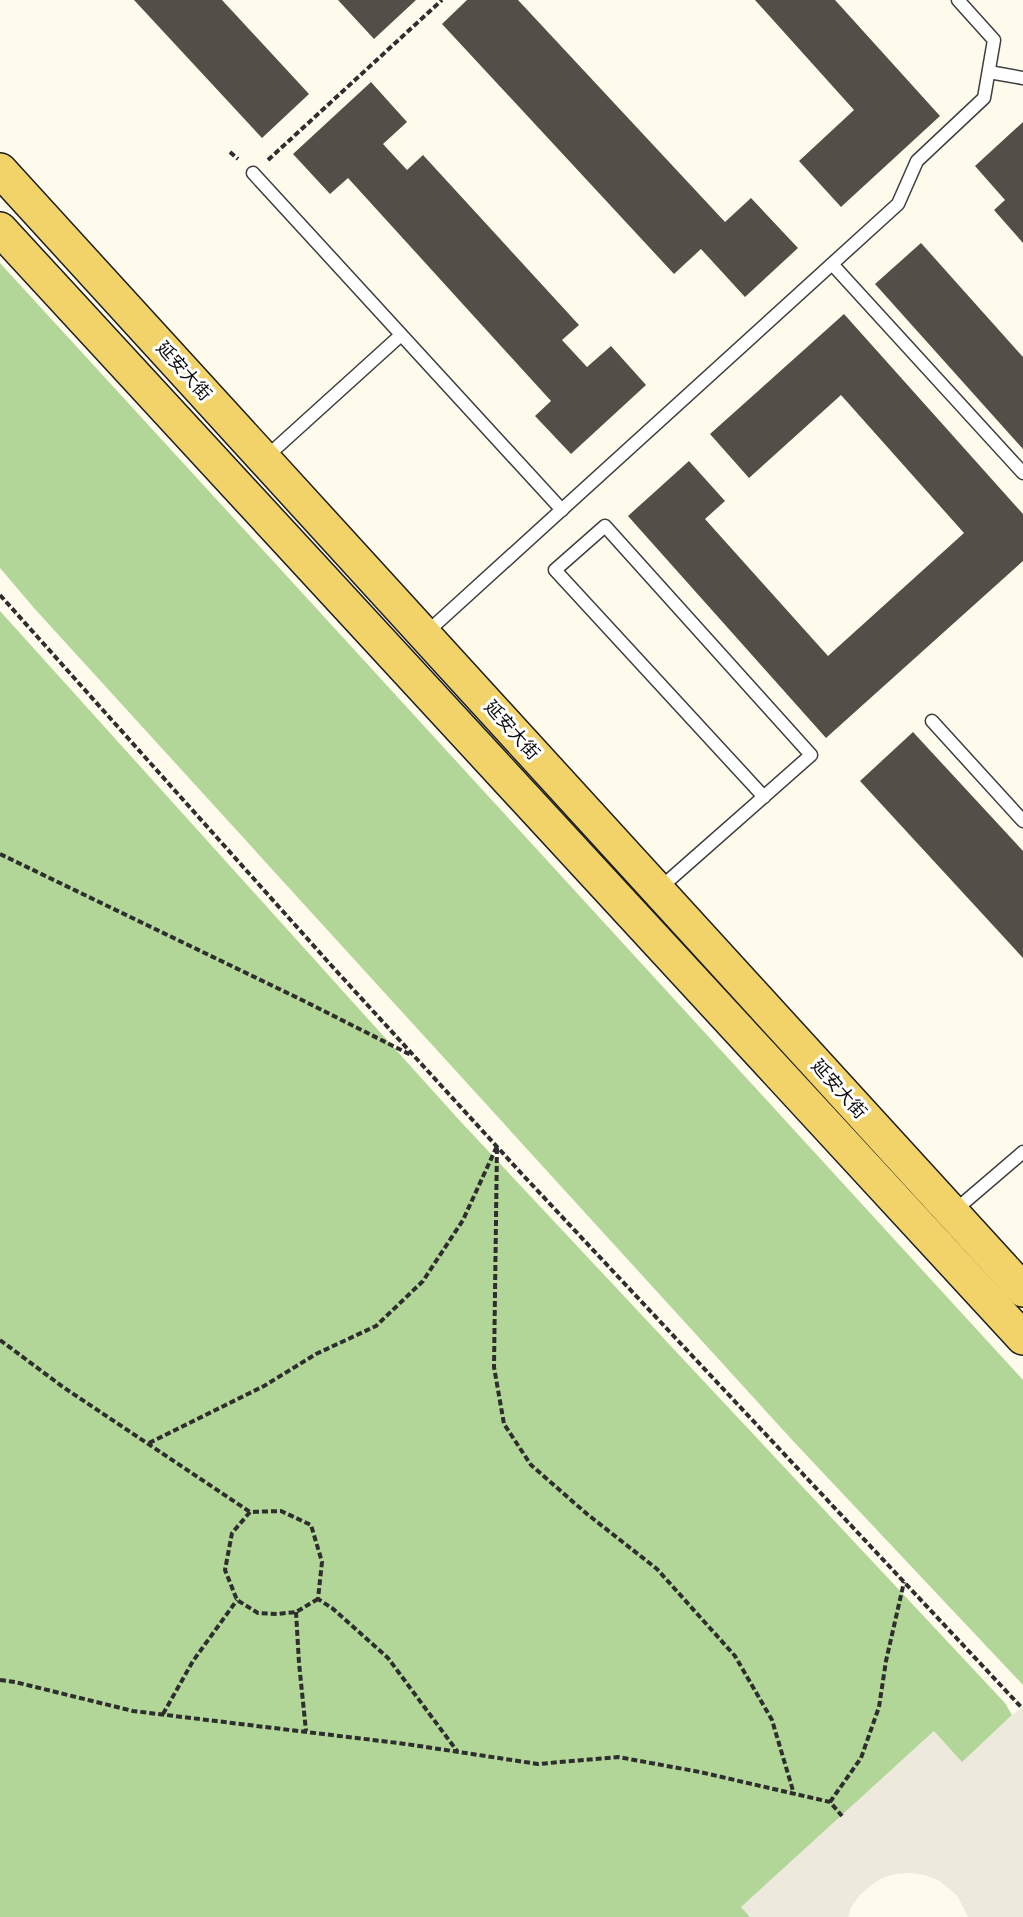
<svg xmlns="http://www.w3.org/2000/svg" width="1023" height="1917" font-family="'Crimson Pro','Noto Sans SC',serif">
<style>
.forest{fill:#b2d698}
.plaza{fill:#ede9dc}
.building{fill:#544e49}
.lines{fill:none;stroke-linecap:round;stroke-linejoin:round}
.service-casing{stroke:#3f3f3f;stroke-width:15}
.primary-casing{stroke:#1d1d1d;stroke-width:36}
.path{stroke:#2e2e2e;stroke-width:4;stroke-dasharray:6 3;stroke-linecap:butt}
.service{stroke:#fff;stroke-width:12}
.primary{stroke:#f1d369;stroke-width:33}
.labels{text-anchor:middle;stroke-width:6;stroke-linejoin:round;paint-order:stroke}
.street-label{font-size:18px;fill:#0c0c0c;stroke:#fff}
</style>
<rect width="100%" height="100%" fill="#fefbec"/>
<g class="forest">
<path d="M0 263 1023 1380V1685L794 1442 34 608 0 568Z"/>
<path d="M0 611 461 1122 1005 1703 1012 1715 962 1763 933 1732 742 1907 750 1917H0Z"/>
</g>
<path class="plaza" d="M1023 1707V1917H968L958 1897 950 1889 938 1880 924 1875 910 1873 896 1874 882 1878 870 1886 859 1896 851 1908 848 1917H750L741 1907 934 1731 962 1762 1012 1715Z"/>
<g class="building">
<path d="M134 0H222L309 94 262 138Z"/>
<path d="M338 0H416L374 39Z"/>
<path d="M467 0H518L725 222 751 198 798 248 745 297 701 249 674 274 442 24Z"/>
<path d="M755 0H835L940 116 841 207 799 161 854 110Z"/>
<path d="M371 82 407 122 383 144 407 170 423 155 579 325 562 340 587 367 611 346 646 385 571 454 535 416 551 401 348 178 330 194 293 154Z"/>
<path d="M1023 122V243L994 210 1005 200 975 166Z"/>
<path d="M921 243 1023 357V449L875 284Z"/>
<path d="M844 314 1023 514V561L826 738 628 516 689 461 725 501 705 519 828 656 964 533 841 395 749 478 710 434Z"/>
<path d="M913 732 1023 851V958L860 781Z"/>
</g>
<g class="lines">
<defs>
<g id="service">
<path d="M989 72 1023 78"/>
<path d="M253 173 562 510"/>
<path d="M832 264 1023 473"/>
<path d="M264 459 401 335"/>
<path d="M425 634 898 204 917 161 984 98 994 40 958 0"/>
<path d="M932 721 1023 821"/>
<path d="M659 889 811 755 605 526 555 570 764 797"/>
<path d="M953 1212 1023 1152"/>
</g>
<g id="primary">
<path d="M0 170 1023 1290"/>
<path d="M0 229 1023 1338"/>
</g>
</defs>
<use href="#service" class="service-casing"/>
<use href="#primary" class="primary-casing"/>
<g class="path">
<path d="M230 152 238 159"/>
<path d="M268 160 442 0"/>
<path d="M0 595 330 964 521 1173 1022 1708"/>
<path d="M0 854 304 1001 411 1055"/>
<path d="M0 1340 63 1387 250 1512"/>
<path d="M149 1443 264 1386 316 1354 376 1326 423 1281 463 1220 497 1146 494 1367 504 1424 531 1465 587 1514 657 1569 735 1656 772 1720 794 1794"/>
<path d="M318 1599 296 1612 277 1614 258 1613 237 1600 225 1570 232 1533 250 1512 281 1511 311 1525 322 1562 318 1599 332 1608 388 1658 457 1751"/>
<path d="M296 1612 299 1663 306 1731"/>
<path d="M0 1680 15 1682 133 1711 406 1744 538 1764 618 1757 700 1772 830 1802 842 1816"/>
<path d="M163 1714 193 1661 237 1600"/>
<path d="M830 1802 861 1758 879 1707 886 1661 904 1582"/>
</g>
<use href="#service" class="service"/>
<use href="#primary" class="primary"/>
</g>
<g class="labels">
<g class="street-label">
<text transform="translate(184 371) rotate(48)" y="6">延安大街</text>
<text transform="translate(512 730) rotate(48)" y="6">延安大街</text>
<text transform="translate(839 1089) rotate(48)" y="6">延安大街</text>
</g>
</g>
</svg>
